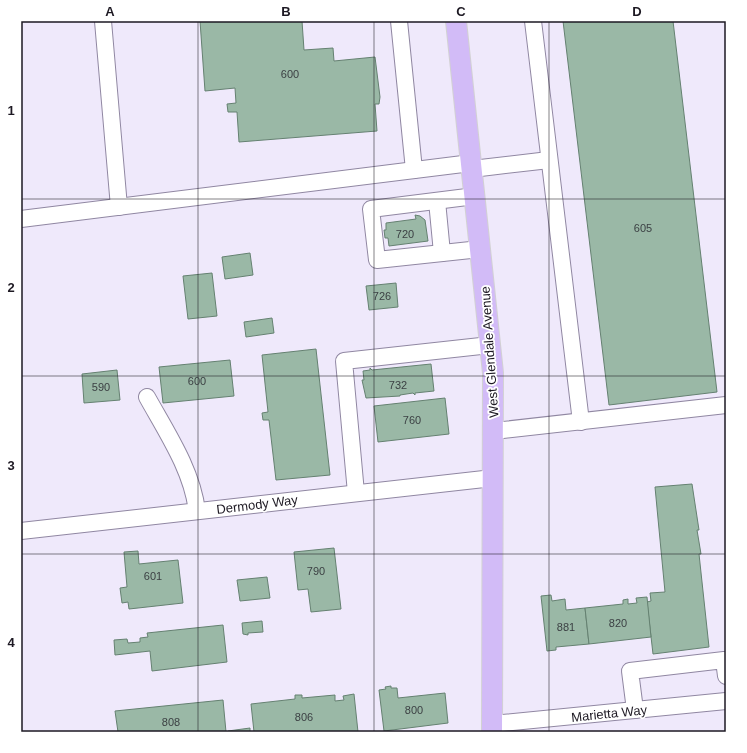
<svg xmlns="http://www.w3.org/2000/svg" width="747" height="753" font-family="Helvetica,sans-serif">
<style>
.building{fill:#9ab8a6;stroke:#658171}
.lines{fill:none;stroke-linecap:round;stroke-linejoin:round}
.minor-casing{stroke:#9087a2;stroke-width:18}
.major-casing{stroke:#d2d1d3;stroke-width:22}
.minor{stroke:#fff;stroke-width:16}
.major{stroke:#d2bbf7;stroke-width:20}
.grid{fill:none;stroke:#1d1923;stroke-width:1;stroke-opacity:0.55}
.labels{text-anchor:middle;stroke-width:3.5;stroke-linejoin:round;paint-order:stroke}
.number-label{font-size:11px;fill:#3c4144}
.street-label{font-size:13px;fill:#1d1923;stroke:#fff}
.neatline{fill:none;stroke:#1d1923;stroke-width:1.5}
.grid-label{font-size:13px;text-anchor:middle;font-weight:bold;fill:#1d1923}
</style>
<rect width="100%" height="100%" fill="#efe9fb"/>
<g class="building">
<path d="M200 21H302L304 50 333 48 334 61 375 57 380 97 379 104H375L377 131 239 142 237 112H228L227 104 236 103 235 88 205 91Z"/>
<path d="M563 21H673L717 392 609 405Z"/>
<path d="M415 215 420 216 425 220 428 241 389 246 388 238H385L384 230H386V223L416 219Z"/>
<path d="M250 253 253 275 225 279 222 257Z"/>
<path d="M212 273 217 316 188 319 183 276Z"/>
<path d="M396 283 398 307 369 310 366 286Z"/>
<path d="M272 318 274 333 246 337 244 322Z"/>
<path d="M316 349 330 475 276 480 269 420H263L262 413 268 412 262 355Z"/>
<path d="M230 360 234 396 163 403 159 367Z"/>
<path d="M431 364 434 391 415 393V395L413 393 400 395V396L366 398 362 380H364L363 371 370 370V368L372 370Z"/>
<path d="M117 370 120 400 84 403 82 374Z"/>
<path d="M445 398 449 434 378 442 374 406Z"/>
<path d="M692 484 699 530H697L701 554H699L709 647 653 654 647 602 651 601 650 593 665 592 655 487Z"/>
<path d="M334 548 341 609 311 612 308 589 298 590 294 552Z"/>
<path d="M138 551 139 564 178 560 183 603 129 609 128 602 122 603 120 588 127 587 124 552Z"/>
<path d="M267 577 270 598 240 601 237 580Z"/>
<path d="M551 595 552 601 565 599 566 610 585 608 589 644 556 647V650L547 651 541 596Z"/>
<path d="M647 597 651 637 589 644 585 608 623 604V600L628 599V604L637 603 636 598Z"/>
<path d="M262 621 263 632 248 633V635L243 634 242 623Z"/>
<path d="M223 625 227 662 152 671 150 651 115 655 114 640 127 639 128 643 140 642V638L148 637 147 633Z"/>
<path d="M391 686V688H397L398 698 445 693 448 723 384 731 379 690 386 689 385 687Z"/>
<path d="M354 694 358 732H254L251 704 295 699V695H302V698L335 695V701L344 700 343 696Z"/>
<path d="M223 700 226 732H118L115 711Z"/>
<path d="M250 728V732H228V731Z"/>
</g>
<g class="lines">
<defs>
<g id="minor">
<path d="M103 21 119 207"/>
<path d="M399 21 414 170"/>
<path d="M533 21 581 422"/>
<path d="M472 169 549 160"/>
<path d="M475 196 371 209 377 260 480 249"/>
<path d="M437 201 442 253"/>
<path d="M21 219 471 163"/>
<path d="M147 397C167 433 192 470 197 511"/>
<path d="M494 431 726 405"/>
<path d="M356 493 344 361 490 345"/>
<path d="M21 531 493 478"/>
<path d="M635 710 630 671 724 660 726 676"/>
<path d="M492 724 726 701"/>
</g>
<path id="major" d="M456 21 493 373 492 732"/>
</defs>
<use href="#minor" class="minor-casing"/>
<use href="#major" class="major-casing"/>
<use href="#minor" class="minor"/>
<use href="#major" class="major"/>
</g>
<path class="grid" d="M198 21V732M374 21V732M549 21V732M21 199H726M21 376H726M21 554H726"/>
<g class="labels">
<g class="number-label">
<text x="290" y="78">600</text>
<text x="643" y="232">605</text>
<text x="405" y="238">720</text>
<text x="382" y="300">726</text>
<text x="197" y="385">600</text>
<text x="398" y="389">732</text>
<text x="101" y="391">590</text>
<text x="412" y="424">760</text>
<text x="316" y="575">790</text>
<text x="153" y="580">601</text>
<text x="618" y="627">820</text>
<text x="566" y="631">881</text>
<text x="414" y="714">800</text>
<text x="304" y="721">806</text>
<text x="171" y="726">808</text>
</g>
<g class="street-label">
<text transform="translate(489 352) rotate(-94)" y="5">West Glendale Avenue</text>
<text transform="translate(257 504) rotate(-7)" y="5">Dermody Way</text>
<text transform="translate(609 713) rotate(-6)" y="5">Marietta Way</text>
</g>
</g>
<rect width="747" height="753" fill="none" stroke="#ffffff" stroke-width="44"/>
<rect x="22" y="22" width="703" height="709" class="neatline"/>
<g class="grid-label">
<text x="110" y="16">A</text>
<text x="286" y="16">B</text>
<text x="461" y="16">C</text>
<text x="637" y="16">D</text>
<text x="11" y="115">1</text>
<text x="11" y="292">2</text>
<text x="11" y="470">3</text>
<text x="11" y="647">4</text>
</g>
</svg>
